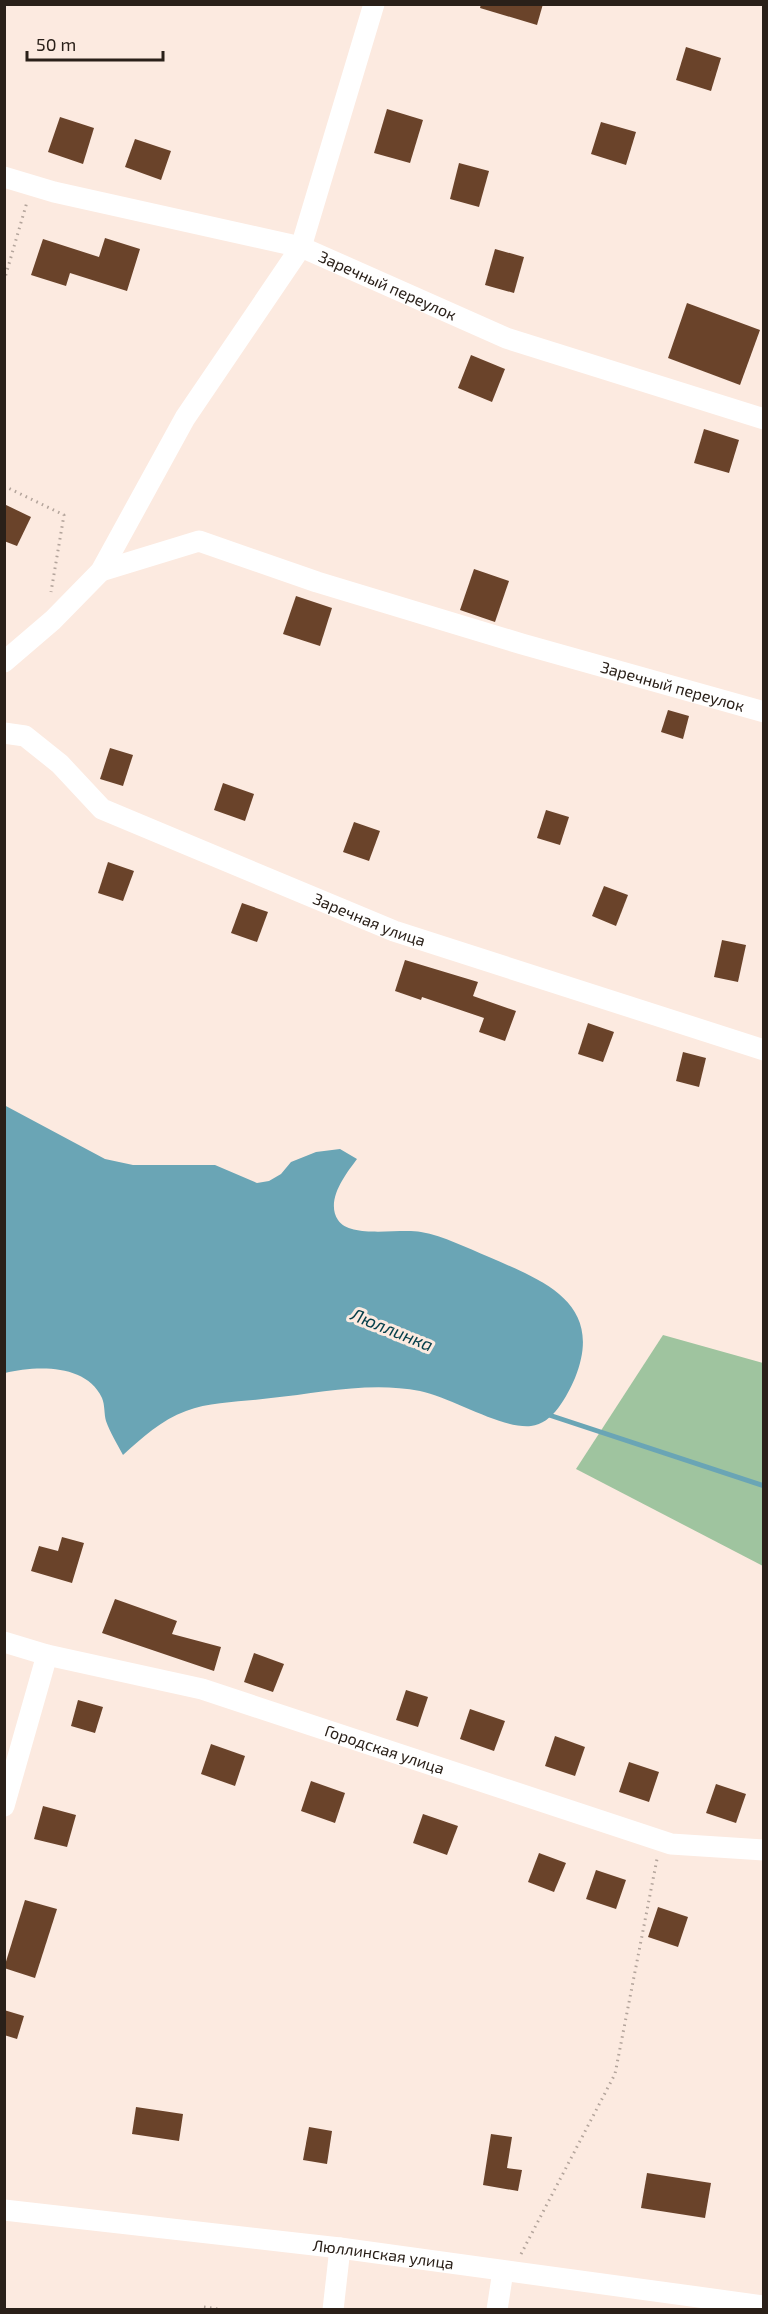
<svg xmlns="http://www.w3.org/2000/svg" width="768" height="2314" font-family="'Exo 2',sans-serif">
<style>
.forest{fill:#9fc49f}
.water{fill:#6aa5b5}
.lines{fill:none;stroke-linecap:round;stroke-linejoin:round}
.stream{stroke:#6aa5b5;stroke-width:5}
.building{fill:#6a432a}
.path{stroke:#b3a49b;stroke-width:3;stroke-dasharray:1.5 4.5;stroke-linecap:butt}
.minor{stroke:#fff;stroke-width:21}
.labels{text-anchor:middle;stroke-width:6;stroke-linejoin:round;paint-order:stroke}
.street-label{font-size:16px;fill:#2a2019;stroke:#fceae0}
.water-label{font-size:18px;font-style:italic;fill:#043e49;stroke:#fceae0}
</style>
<rect width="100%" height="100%" fill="#fceae0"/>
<path class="forest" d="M663 1335 763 1363V1566L576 1469Z"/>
<path class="water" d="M4 1105 105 1159 133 1165H215L257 1183 269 1181 281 1174 291 1162 316 1152 340 1149 357 1159C346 1174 325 1200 338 1220 350 1239 400 1228 421 1232 444 1236 467 1248 489 1257 544 1281 605 1303 575 1378 567 1396 553 1424 531 1426 501 1429 453 1398 420 1391 371 1381 319 1393 271 1398 243 1402 212 1401 186 1411 161 1420 142 1438 123 1455 117 1444 110 1432 106 1421 104 1414 105 1405 102 1398 86 1363 35 1366 5 1373Z"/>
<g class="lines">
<path class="stream" d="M546 1414 764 1486"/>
</g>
<g class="building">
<path d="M481 4H543L537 25 480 8Z"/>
<path d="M686 47 721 58 711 91 676 80Z"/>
<path d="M387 109 423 120 410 163 374 153Z"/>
<path d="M60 117 94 128 83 164 48 152Z"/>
<path d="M601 122 636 132 626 165 591 154Z"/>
<path d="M135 139 171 151 161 180 125 167Z"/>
<path d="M459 163 489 171 479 207 450 199Z"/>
<path d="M105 238 140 249 127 291 70 273 66 286 31 275 43 239 99 257Z"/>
<path d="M495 249 524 257 514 293 485 285Z"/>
<path d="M687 303 760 330 740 385 668 358Z"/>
<path d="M471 355 505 369 492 402 458 388Z"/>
<path d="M704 429 739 440 729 473 694 463Z"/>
<path d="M4 504 31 517 17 546 4 541Z"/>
<path d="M474 569 509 581 495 622 460 610Z"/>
<path d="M296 596 332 608 320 646 283 634Z"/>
<path d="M668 710 689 716 683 739 661 732Z"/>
<path d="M110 748 133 755 123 786 100 779Z"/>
<path d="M223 783 254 794 245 821 214 810Z"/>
<path d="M546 810 569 817 560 845 537 838Z"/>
<path d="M354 822 380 831 369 861 343 852Z"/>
<path d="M108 862 134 871 123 901 98 893Z"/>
<path d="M604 886 628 895 616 926 592 916Z"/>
<path d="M242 903 268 912 257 942 231 933Z"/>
<path d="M722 940 746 945 738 982 714 977Z"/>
<path d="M405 960 478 982 473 996 516 1011 505 1041 479 1032 484 1018 422 997 421 1000 395 991Z"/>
<path d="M588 1023 614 1032 603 1062 578 1054Z"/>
<path d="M683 1052 706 1058 699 1087 676 1081Z"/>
<path d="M62 1537 84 1543 72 1583 31 1571 39 1546 58 1551Z"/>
<path d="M115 1599 177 1621 172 1634 221 1647 214 1671 102 1633Z"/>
<path d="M254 1653 284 1664 273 1692 244 1682Z"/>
<path d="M406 1690 428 1697 418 1727 396 1720Z"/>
<path d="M78 1700 103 1707 95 1733 71 1726Z"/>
<path d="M470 1709 505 1721 494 1751 460 1739Z"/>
<path d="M555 1736 585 1747 575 1776 545 1766Z"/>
<path d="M211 1744 245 1756 235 1786 201 1774Z"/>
<path d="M629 1762 659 1772 649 1802 619 1792Z"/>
<path d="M311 1781 345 1793 335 1823 301 1811Z"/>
<path d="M716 1784 746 1794 736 1823 706 1813Z"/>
<path d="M43 1806 76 1815 67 1847 34 1839Z"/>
<path d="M423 1814 458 1826 447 1855 413 1843Z"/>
<path d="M539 1853 566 1863 554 1892 528 1882Z"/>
<path d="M596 1870 626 1880 616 1909 586 1899Z"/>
<path d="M25 1900 57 1909 35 1978 4 1968Z"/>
<path d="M658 1907 688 1917 678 1947 648 1937Z"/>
<path d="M4 2010 24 2016 17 2039 4 2035Z"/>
<path d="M136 2107 183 2114 179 2141 132 2134Z"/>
<path d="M309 2127 332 2131 327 2164 303 2160Z"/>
<path d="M491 2134 512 2137 507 2168 522 2170 518 2191 483 2185Z"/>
<path d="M647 2173 711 2183 705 2218 641 2208Z"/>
</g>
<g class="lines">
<g class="path">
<path d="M4 281 27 202"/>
<path d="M4 486 64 515 51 592"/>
<path d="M521 2254 615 2074 657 1859"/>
<path d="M204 2307 225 2310"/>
</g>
<g class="minor">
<path id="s1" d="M4 177 54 192 301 247 506 338 764 419"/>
<path id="s2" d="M101 571 199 541 317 582 522 644 764 712"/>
<path d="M4 662 53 620 101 571 185 418 301 247 374 4"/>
<path id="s3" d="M4 733 25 736 60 764 102 809 394 931 764 1050"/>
<path id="s4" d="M4 1642 47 1655 202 1689 671 1844 764 1850"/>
<path d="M4 1806 47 1655"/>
<path id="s5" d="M4 2210 340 2248 764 2306"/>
<path d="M333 2310 340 2248"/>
<path d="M497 2310 503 2271"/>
</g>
</g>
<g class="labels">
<g class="street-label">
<text dy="6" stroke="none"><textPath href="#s1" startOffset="400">Заречный переулок</textPath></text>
<text dy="6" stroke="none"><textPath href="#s2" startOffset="598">Заречный переулок</textPath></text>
<text dy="6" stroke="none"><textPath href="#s3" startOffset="417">Заречная улица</textPath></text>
<text dy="6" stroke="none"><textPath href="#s4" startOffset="396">Городская улица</textPath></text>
<text dy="6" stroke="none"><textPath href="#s5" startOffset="382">Люллинская улица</textPath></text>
</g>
<g class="water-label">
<text transform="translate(392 1330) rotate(22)" y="6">Люллинка</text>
</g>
</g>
<rect width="768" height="2314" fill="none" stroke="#2a2019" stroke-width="12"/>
<path d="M27 51v9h136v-9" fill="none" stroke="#2a2019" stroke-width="3"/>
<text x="36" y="51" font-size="18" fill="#2a2019" stroke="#fceae0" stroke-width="4.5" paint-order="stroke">50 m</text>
</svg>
